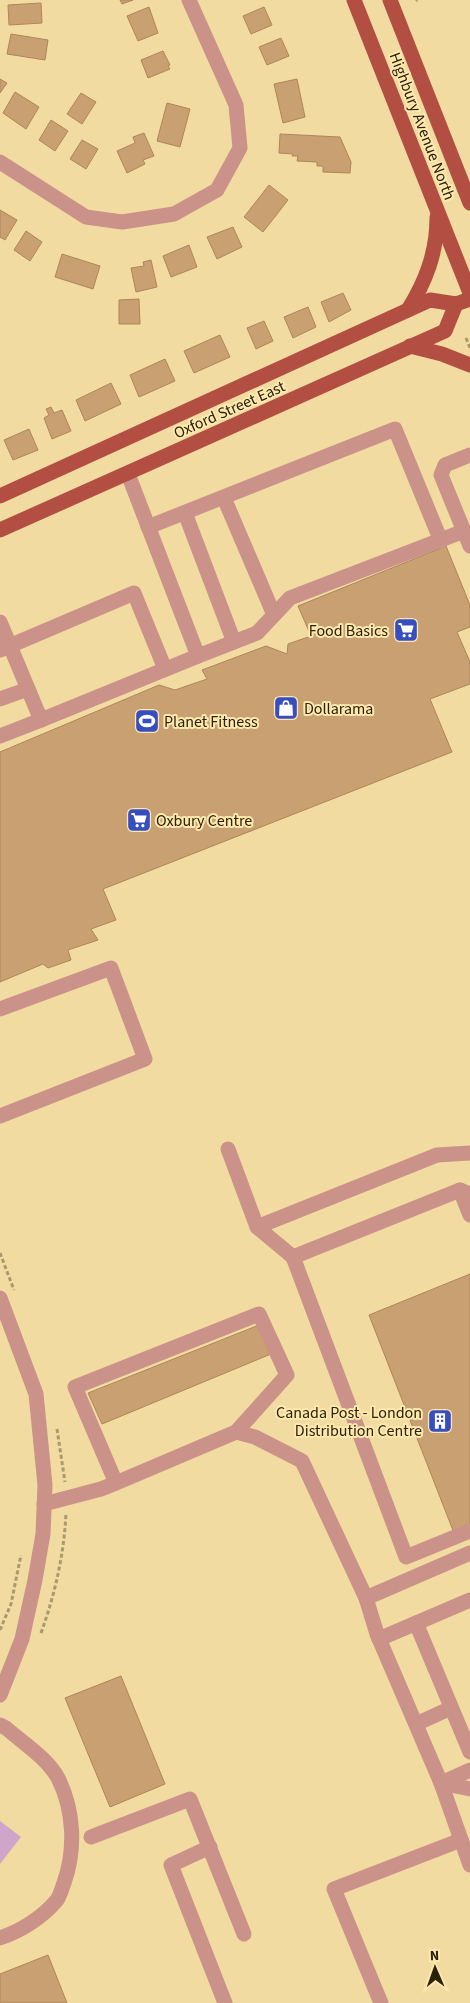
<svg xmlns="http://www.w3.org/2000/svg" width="470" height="2003" font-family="'Source Sans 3',sans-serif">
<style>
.green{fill:#cfa5cb}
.building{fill:#c9a072;stroke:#ae8659}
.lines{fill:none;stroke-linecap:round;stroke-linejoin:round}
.path{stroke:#aa996c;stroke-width:3;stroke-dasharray:4 2.5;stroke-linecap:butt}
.minor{stroke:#cb9289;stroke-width:15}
.major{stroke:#b24f42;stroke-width:15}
.labels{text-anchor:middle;stroke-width:4;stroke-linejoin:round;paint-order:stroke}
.street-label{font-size:16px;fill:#2a220b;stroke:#fee8ae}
.poi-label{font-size:16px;fill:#2a220b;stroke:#fee8ae;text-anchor:start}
</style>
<rect width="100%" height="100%" fill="#f1dba1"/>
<path class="green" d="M0 1821 21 1837 0 1864Z"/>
<g class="building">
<path d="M120 0H133L122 4Z"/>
<path d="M41 3 42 23 9 25 8 5Z"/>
<path d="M149 7 158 33 138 41 127 16Z"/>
<path d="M264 7 272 25 251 34 243 16Z"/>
<path d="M11 34 48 40 45 60 7 54Z"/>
<path d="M281 38 289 56 267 65 259 47Z"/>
<path d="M163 51 170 65 168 66 170 69 148 78 141 60Z"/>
<path d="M0 79 7 83 0 93Z"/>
<path d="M297 79 305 117 283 123 274 84Z"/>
<path d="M15 92 39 107 26 129 3 113Z"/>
<path d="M81 93 96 102 82 124 67 114Z"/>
<path d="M167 103 190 109 180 147 157 141Z"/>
<path d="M51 120 68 131 55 151 39 140Z"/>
<path d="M144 133 154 156 143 160 145 164 127 173 117 151 135 143 133 137Z"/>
<path d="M280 134 340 137 351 162 350 173 323 172V166H317V162L297 161 298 156H292L293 154 279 153Z"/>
<path d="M82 140 98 149 86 169 70 159Z"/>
<path d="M269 185 288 200 263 232 244 217Z"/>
<path d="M0 210 17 220 5 240 0 237Z"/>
<path d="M233 227 242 247 217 259 207 237Z"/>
<path d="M26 231 42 242 30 261 14 250Z"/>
<path d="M189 245 197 267 171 277 163 256Z"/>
<path d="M62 254 100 266 93 289 55 277Z"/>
<path d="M151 260 157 287 136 292 131 268 144 266 143 262Z"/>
<path d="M343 293 351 310 329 322 321 302Z"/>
<path d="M139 299 140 324H119V300Z"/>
<path d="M308 307 316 327 293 338 284 317Z"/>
<path d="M264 321 273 341 256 349 247 328Z"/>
<path d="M220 335 230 357 194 373 184 351Z"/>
<path d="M165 359 175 381 139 397 130 375Z"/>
<path d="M111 383 121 404 85 421 76 400Z"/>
<path d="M51 407 54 413 62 410 71 431 52 439 44 418 49 415 46 409Z"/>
<path d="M29 429 38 450 13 460 4 440Z"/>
<path d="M446 546 470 605V627L457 632 470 662V684L430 699 452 752 103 889 116 920 91 929 98 940 68 950 71 960 48 968 43 964 0 982V752L159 685 175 690 207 679 202 670 266 646 287 654 288 644 311 636 298 606Z"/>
<path d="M470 1274V1526L454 1533 369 1315Z"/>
<path d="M259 1325 271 1354 102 1424 88 1393Z"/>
<path d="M121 1676 165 1784 110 1807 65 1698Z"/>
<path d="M48 1955 67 2003H0V1974Z"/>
</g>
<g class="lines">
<g class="path">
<path d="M416 1 417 0"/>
<path d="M466 338 470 348"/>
<path d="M0 1253 14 1290"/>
<path d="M57 1429 65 1482"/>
<path d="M0 1630 11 1604 21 1555"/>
<path d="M41 1633C55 1594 64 1555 66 1513"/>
</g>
<g class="minor">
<path d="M0 162 86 217 122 222 174 214 217 190 240 148 236 105 189 0"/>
<path d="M470 455 445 465 441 475 470 546"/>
<path d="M128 474 198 656 257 633 290 598 464 531"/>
<path d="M224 498 274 615"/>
<path d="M185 513 234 642"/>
<path d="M148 527 395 429 441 541"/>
<path d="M0 622 41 720 0 736"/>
<path d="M0 650 134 593 165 669"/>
<path d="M0 699 28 689"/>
<path d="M41 720 198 656"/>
<path d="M0 1009 111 968 145 1059 0 1116"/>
<path d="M228 1149 257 1227 293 1257"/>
<path d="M460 1190 470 1215"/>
<path d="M470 1194 460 1190 293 1257 406 1557 470 1531"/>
<path d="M257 1227 437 1155 470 1153"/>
<path d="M0 1298 36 1394 45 1485 43 1534 35 1580 22 1639 0 1695"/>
<path d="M236 1432 255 1437 302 1461 366 1598 377 1634 441 1783 470 1865"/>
<path d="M44 1504 101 1489 116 1483 236 1432 287 1375 259 1314 75 1387 116 1483"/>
<path d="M366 1598 470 1553"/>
<path d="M416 1623 470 1752"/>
<path d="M379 1639 470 1600"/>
<path d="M416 1724 451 1708"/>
<path d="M0 1725 6 1728C23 1743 47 1758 58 1778 74 1810 76 1849 64 1883 62 1888 60 1896 57 1900 43 1917 21 1931 0 1938"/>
<path d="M441 1783 470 1770"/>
<path d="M441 1783 470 1789"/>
<path d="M91 1837 190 1799 244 1934"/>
<path d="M210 1847 171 1865 225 2003"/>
<path d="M381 2003 334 1889 461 1840"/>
</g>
<g class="major">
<path d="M354 0 470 293"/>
<path d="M390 0 470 203"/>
<path d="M408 310C426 281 437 252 437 217"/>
<path d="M410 346 442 354 470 365"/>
<path d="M0 496 430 300 456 304 470 299"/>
<path d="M0 530 445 331 456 304"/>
</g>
</g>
<defs>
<symbol id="supermarket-square" viewBox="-11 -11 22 22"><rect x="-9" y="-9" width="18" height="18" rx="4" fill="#364ec0" stroke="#fee8ae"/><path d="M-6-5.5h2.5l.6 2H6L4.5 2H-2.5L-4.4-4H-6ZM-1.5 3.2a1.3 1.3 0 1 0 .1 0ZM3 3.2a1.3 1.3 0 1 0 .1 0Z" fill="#fff"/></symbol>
<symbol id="shop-square" viewBox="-11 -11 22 22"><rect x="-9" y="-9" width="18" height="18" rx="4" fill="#364ec0" stroke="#fee8ae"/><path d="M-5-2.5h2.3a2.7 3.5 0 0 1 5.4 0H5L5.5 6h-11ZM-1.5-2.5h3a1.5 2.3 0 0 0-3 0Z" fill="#fff"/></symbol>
<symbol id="stadium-square" viewBox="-11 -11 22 22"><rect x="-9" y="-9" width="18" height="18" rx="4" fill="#364ec0" stroke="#fee8ae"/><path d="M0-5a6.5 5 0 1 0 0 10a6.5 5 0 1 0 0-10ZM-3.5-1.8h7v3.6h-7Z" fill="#fff"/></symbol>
<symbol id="building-square" viewBox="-11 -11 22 22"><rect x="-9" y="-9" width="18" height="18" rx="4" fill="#364ec0" stroke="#fee8ae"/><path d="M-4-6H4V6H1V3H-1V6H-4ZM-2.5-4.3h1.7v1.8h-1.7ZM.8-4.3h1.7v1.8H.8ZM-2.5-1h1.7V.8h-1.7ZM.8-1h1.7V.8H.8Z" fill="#fff"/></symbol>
</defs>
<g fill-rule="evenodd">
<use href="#supermarket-square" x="392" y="616" width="28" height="28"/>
<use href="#shop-square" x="272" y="694" width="28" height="28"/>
<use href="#stadium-square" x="133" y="707" width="28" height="28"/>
<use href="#supermarket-square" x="125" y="806" width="28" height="28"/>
<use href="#building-square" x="426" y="1407" width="28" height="28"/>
</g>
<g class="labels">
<g class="street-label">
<text transform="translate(423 126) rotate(69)" y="6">Highbury Avenue North</text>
<text transform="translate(229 409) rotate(-24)" y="6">Oxford Street East</text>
</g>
<g class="poi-label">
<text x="388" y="636" text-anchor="end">Food Basics</text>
<text x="304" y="714">Dollarama</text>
<text x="164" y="727">Planet Fitness</text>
<text x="156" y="826">Oxbury Centre</text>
<text x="422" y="1418" text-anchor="end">Canada Post - London<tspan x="422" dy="18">Distribution Centre</tspan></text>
</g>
</g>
<g transform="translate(435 1968) rotate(358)" stroke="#fee8ae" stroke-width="4" paint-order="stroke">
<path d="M0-4L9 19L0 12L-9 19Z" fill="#2a220b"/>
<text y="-8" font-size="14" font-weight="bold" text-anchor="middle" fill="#2a220b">N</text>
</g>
</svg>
